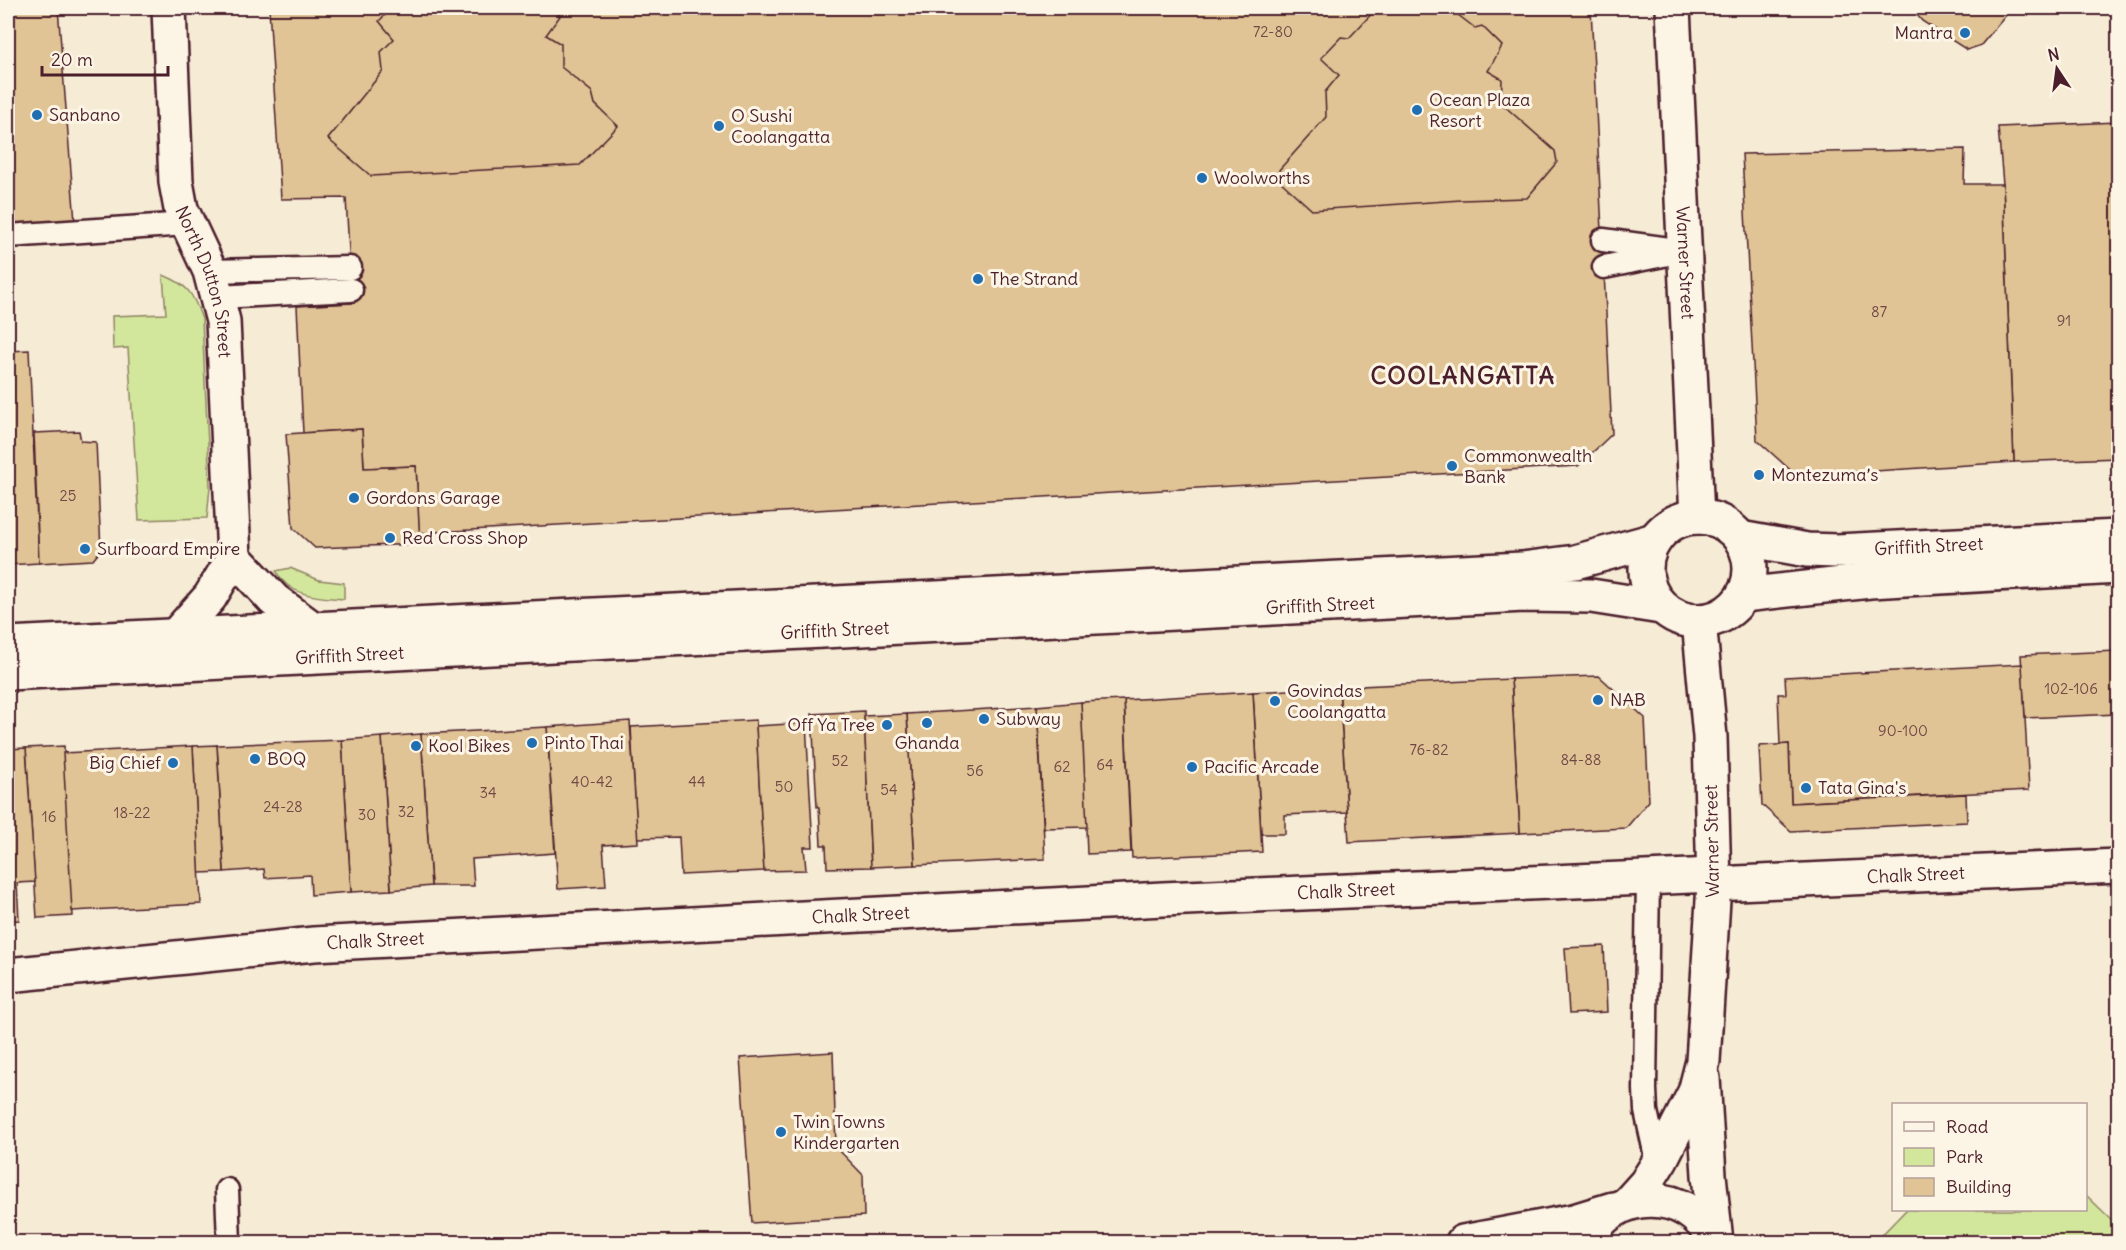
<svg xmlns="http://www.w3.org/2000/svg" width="2126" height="1250" font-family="Delius,sans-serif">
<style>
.green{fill:#d3e79c;stroke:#8e8364;stroke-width:1.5}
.building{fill:#e0c495;stroke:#4a1f2b;stroke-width:1.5}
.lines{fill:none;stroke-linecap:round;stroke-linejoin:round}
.service-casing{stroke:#4a1f2b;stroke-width:27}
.minor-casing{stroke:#4a1f2b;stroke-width:38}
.secondary-casing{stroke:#4a1f2b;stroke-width:38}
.service{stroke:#fcf5e5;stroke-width:22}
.minor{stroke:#fcf5e5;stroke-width:33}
.secondary{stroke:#fcf5e5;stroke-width:33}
.poi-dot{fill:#1f6fb2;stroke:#fcf5e5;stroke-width:2}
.labels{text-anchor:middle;stroke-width:6;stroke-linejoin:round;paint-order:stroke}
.number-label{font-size:15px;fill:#704846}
.poi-label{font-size:18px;fill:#4a1f2b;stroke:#fcf5e5;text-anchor:start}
.street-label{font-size:18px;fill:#4a1f2b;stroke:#fcf5e5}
.district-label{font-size:24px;font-weight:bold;letter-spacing:1.5px;fill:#4a1f2b;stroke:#fcf5e5}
</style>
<rect width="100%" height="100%" fill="#f6ebd5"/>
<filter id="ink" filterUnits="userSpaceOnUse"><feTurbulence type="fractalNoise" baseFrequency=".0167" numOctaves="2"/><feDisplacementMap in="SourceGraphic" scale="12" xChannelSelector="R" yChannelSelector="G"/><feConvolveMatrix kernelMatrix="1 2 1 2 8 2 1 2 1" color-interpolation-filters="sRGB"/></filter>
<g filter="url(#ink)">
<g class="green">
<path d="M163 275C189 285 193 294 202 319L210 487 207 518 139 520 128 348 113 349 112 316 166 314Z"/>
<path d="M290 568 319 580 344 583V599C318 597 289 597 276 571Z"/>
<path d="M2086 1195 2118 1226V1242H1875L1906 1210H2086Z"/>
</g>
<g class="building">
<path d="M8 8H58L75 222 8 225Z"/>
<path d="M269 8H1591L1612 434 1578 466 419 533 416 466 364 468 362 429 303 433 297 306 352 303 346 198 281 199Z"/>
<path d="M392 8H553L560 16 546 35 561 44V67L592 92 595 104 618 126 580 165 371 176 328 139 383 71 381 52 394 39 379 21Z"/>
<path d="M1402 8H1449L1475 28 1482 26 1502 46 1488 71 1502 79 1501 103 1555 151 1557 162 1527 198 1461 200 1312 210 1280 181 1279 170 1326 117 1325 92 1339 75 1321 58 1341 37 1349 38 1376 9Z"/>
<path d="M1911 8H2012L1981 45 1967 50 1922 21Z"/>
<path d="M2118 122V458L2014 462 2003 184 1998 127Z"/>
<path d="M1965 149 1964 184H2003L2014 462 1797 476 1757 440 1742 154Z"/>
<path d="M29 350 39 563 8 565V351Z"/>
<path d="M362 429 364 468 416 466 420 544 315 548 293 528 286 434Z"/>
<path d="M79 431 81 441 96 442 101 550 93 560 39 563 34 433Z"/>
<path d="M2118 651V714L2025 718 2021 655Z"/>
<path d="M2022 664 2029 790 1791 803 1789 744 1780 745 1778 694H1786L1785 677Z"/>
<path d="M1599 676 1645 718 1649 801 1626 828 1520 833 1511 679Z"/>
<path d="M1511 679 1520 833 1349 842 1339 687Z"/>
<path d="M1339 687 1347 812 1285 815V834H1261L1253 692Z"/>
<path d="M1253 692 1262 852 1132 858 1124 700Z"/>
<path d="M1124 700 1131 852 1087 854 1081 702Z"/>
<path d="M1081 702 1087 827 1044 828 1037 706Z"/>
<path d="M1037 706 1045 859 915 865 907 714Z"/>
<path d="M864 711 871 867 827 868 826 845H821L819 807H817L812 714Z"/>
<path d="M907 714 915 865 871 867 864 716Z"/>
<path d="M756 720 764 871 681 875 679 837 637 838 631 727Z"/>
<path d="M630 721 638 843 603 845 606 886 558 889 547 727Z"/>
<path d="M806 723 813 847H804L806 870 764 871 756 726Z"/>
<path d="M547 727 555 853 472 859 474 886H431L421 734Z"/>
<path d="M421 734 431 886 391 890 382 737Z"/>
<path d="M382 737 391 890 351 892 342 740Z"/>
<path d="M342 740 351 892 311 895 310 875 265 878 264 869 224 872 217 745Z"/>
<path d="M1789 744 1791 803 1966 794 1967 822 1791 831 1762 805 1759 746Z"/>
<path d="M217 745 224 872 199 873 193 746Z"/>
<path d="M64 746 73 916 37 918 26 748Z"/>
<path d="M193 746 201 904 72 911 63 753Z"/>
<path d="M26 748 35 882 17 883 19 920 8 921V749Z"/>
<path d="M1604 946 1607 1012 1569 1014 1565 948Z"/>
<path d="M833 1052 836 1147 863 1175 864 1216 752 1223 740 1058Z"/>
</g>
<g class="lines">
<defs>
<g id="service">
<path d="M8 236 187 224"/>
<path d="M1603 240 1684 251"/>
<path d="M1604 267 1668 254"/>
<path d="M210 271 350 268"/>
<path d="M218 297 351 290"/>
<path d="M1648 877 1645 1089 1646 1111 1655 1152V1168"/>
<path d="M227 1190 229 1242"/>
</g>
<g id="minor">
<path id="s1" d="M169 8 176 182 181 209 210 271 223 321 234 557 210 597 176 635"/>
<path id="s2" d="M1673 8 1697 517"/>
<path d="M234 557 274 600 312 628"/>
<path id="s3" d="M1714 884 2118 866"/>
<path id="s4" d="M8 975 314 944 1163 899 1714 875"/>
<path d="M1703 1078 1709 1175 1716 1242"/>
<path d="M1628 1203 1646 1183 1661 1159 1695 1092 1703 1061 1714 884 1710 737 1699 621"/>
<path d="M1463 1242 1574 1221 1613 1209"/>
<path d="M1587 1242C1610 1187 1691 1186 1714 1242"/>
</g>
<g id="secondary">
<circle cx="1698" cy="569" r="52"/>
<path id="s5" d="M1740 538 1807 550 1837 551 2118 537"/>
<path d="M1743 595 1870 581 2118 567"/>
<path d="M8 644 1522 569 1575 562 1655 540"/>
<path id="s6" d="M8 673 1524 595 1591 596 1661 607"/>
</g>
</defs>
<use href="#service" class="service-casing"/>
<use href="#minor" class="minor-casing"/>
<use href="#secondary" class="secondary-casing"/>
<use href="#service" class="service"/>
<use href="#minor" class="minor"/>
<use href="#secondary" class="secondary"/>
</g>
</g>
<g class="poi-dot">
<circle cx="1965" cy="33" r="6"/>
<circle cx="1417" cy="110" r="6"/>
<circle cx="37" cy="115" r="6"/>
<circle cx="719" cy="126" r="6"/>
<circle cx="1202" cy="178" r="6"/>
<circle cx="978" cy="279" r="6"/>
<circle cx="1452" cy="466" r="6"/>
<circle cx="1759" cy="475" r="6"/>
<circle cx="354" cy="498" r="6"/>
<circle cx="390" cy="538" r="6"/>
<circle cx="85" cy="549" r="6"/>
<circle cx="1598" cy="700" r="6"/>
<circle cx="1275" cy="701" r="6"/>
<circle cx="984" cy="719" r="6"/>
<circle cx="927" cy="723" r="6"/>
<circle cx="887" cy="725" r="6"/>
<circle cx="532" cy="743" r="6"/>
<circle cx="416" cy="746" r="6"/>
<circle cx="255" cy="759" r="6"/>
<circle cx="173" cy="763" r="6"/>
<circle cx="1192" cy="767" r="6"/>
<circle cx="1806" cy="788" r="6"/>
<circle cx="781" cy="1132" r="6"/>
</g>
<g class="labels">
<g class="number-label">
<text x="1273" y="37">72-80</text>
<text x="1879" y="317">87</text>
<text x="2064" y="326">91</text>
<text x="68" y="501">25</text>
<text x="2071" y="694">102-106</text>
<text x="1903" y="736">90-100</text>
<text x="1429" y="755">76-82</text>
<text x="1581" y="765">84-88</text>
<text x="840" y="766">52</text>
<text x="1105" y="770">64</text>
<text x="1062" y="772">62</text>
<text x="975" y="776">56</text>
<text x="592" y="787">40-42</text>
<text x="697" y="787">44</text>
<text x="784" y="792">50</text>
<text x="889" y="795">54</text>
<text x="488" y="798">34</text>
<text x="283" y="812">24-28</text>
<text x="406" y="817">32</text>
<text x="132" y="818">18-22</text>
<text x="367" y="820">30</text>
<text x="49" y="822">16</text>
</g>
<g class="poi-label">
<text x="1953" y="39" text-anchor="end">Mantra</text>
<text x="1429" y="106">Ocean Plaza<tspan x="1429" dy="21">Resort</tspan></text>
<text x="49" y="121">Sanbano</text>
<text x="731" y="122">O Sushi<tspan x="731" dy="21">Coolangatta</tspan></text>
<text x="1214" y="184">Woolworths</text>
<text x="990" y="285">The Strand</text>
<text x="1464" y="462">Commonwealth<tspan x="1464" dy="21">Bank</tspan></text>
<text x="1771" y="481">Montezuma’s</text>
<text x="366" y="504">Gordons Garage</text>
<text x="402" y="544">Red Cross Shop</text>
<text x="97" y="555">Surfboard Empire</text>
<text x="1287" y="697">Govindas<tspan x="1287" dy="21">Coolangatta</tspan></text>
<text x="1610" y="706">NAB</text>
<text x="996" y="725">Subway</text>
<text x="875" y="731" text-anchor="end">Off Ya Tree</text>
<text x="544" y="749">Pinto Thai</text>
<text x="927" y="749" text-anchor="middle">Ghanda</text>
<text x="428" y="752">Kool Bikes</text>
<text x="267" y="765">BOQ</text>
<text x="161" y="769" text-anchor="end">Big Chief</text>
<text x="1204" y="773">Pacific Arcade</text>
<text x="1818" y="794">Tata Gina's</text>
<text x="793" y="1128">Twin Towns<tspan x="793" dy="21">Kindergarten</tspan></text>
</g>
<g class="street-label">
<text dy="6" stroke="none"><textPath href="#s2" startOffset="255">Warner Street</textPath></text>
<text dy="6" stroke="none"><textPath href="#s1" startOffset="279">North Dutton Street</textPath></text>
<text dy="6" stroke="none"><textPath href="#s5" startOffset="190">Griffith Street</textPath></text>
<text dy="6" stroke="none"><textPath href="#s6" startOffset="1314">Griffith Street</textPath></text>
<text dy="6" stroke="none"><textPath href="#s6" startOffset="828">Griffith Street</textPath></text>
<text dy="6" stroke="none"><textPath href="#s6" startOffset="342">Griffith Street</textPath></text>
<text transform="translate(1712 841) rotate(-91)" y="6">Warner Street</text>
<text dy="6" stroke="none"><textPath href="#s3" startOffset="202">Chalk Street</textPath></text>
<text dy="6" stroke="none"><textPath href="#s4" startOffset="1341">Chalk Street</textPath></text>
<text dy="6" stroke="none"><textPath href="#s4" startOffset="855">Chalk Street</textPath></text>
<text dy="6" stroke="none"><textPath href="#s4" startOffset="369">Chalk Street</textPath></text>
</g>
<g class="district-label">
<text x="1463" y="384">COOLANGATTA</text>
</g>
</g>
<rect width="2126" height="1250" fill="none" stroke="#fcf5e5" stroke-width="30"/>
<rect x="15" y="15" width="2096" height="1220" fill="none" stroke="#4a1f2b" stroke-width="2" filter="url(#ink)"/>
<rect x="1892" y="1103" width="195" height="108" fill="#fcf5e5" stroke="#b59f9b" stroke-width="1.5"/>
<rect x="1904" y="1122" width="30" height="9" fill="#fcf5e5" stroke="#b59f9b" stroke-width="1.5"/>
<text x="1946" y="1133" font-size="18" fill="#4a1f2b">Road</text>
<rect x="1904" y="1148" width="30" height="18" fill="#d3e79c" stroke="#b59f9b" stroke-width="1.5"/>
<text x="1946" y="1163" font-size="18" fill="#4a1f2b">Park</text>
<rect x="1904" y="1178" width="30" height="18" fill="#e0c495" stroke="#b59f9b" stroke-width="1.5"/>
<text x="1946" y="1193" font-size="18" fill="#4a1f2b">Building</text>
<g transform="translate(2057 69) rotate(347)" stroke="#fcf5e5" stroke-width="4.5" paint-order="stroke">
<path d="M0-4.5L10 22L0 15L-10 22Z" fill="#4a1f2b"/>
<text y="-9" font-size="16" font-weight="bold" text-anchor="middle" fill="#4a1f2b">N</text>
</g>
<path d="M42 66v9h126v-9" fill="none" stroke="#4a1f2b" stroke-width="3"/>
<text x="51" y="66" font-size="18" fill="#4a1f2b" stroke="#fcf5e5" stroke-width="4.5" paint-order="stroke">20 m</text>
</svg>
